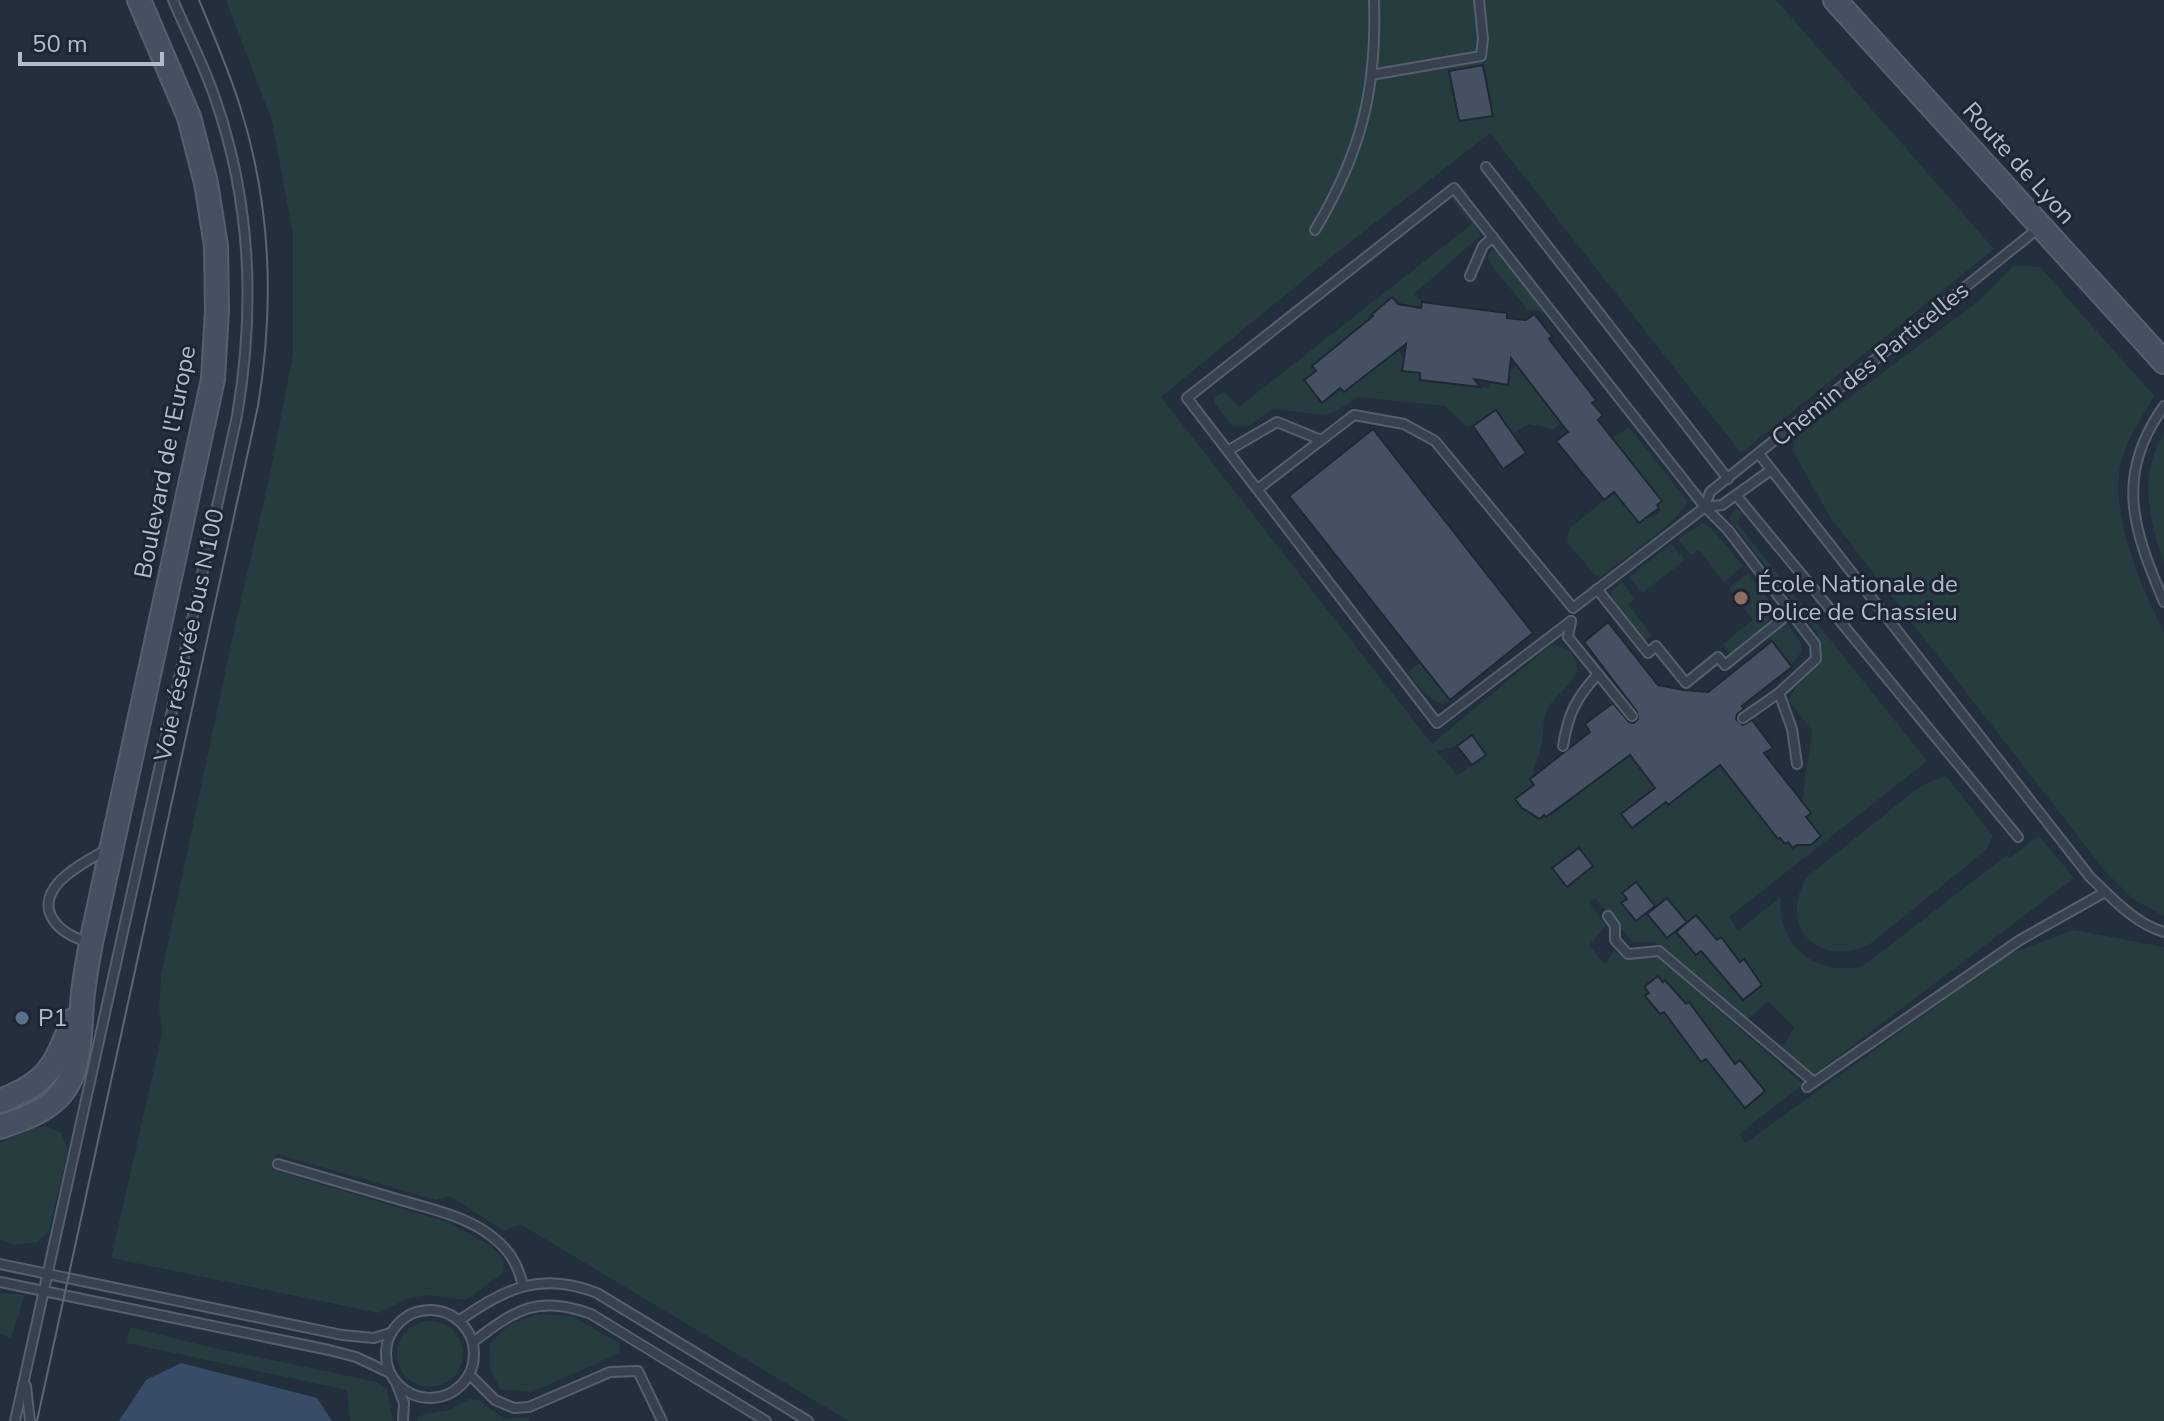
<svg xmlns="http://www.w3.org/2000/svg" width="2164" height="1421" font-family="'Nunito Sans',sans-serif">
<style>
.green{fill:#263c3f;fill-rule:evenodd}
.water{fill:#394c67}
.building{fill:#455162;stroke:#1f2835;stroke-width:2}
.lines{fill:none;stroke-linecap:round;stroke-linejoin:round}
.lane-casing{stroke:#565f6c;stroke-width:12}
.secondary-casing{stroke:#565f6c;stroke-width:26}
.lane{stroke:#38414e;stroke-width:8}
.secondary{stroke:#465061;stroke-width:22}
.tram{stroke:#5a6575;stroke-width:2}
.education-dot{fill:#8d6e63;stroke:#1d2633;stroke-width:3}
.service-dot{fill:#5c6f8a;stroke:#1d2633;stroke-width:3}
.labels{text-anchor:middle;stroke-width:6;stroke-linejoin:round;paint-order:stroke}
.street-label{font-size:24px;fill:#b4bcc9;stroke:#1d2633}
.poi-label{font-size:24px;fill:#b4bcc9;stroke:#1d2633;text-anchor:start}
</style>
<rect width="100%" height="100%" fill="#242f3e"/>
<g class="green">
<path d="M226 0H1776L1994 249 1741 453 1490 133 1340 250 1161 397 1432 744 1551 645C1560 646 1568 648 1573 656 1590 680 1549 694 1545 715 1543 723 1544 732 1542 740 1541 751 1537 761 1533 771L1536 775 1534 785 1515 799 1522 808 1540 818 1555 810 1557 811 1616 765 1619 741 1668 805 1735 754 1731 779 1778 839 1788 842 1793 848 1801 841 1805 845H1811L1820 836 1806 817 1810 813 1802 801 1812 731 1789 700C1800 670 1830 671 1816 631L1729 519 1735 509 1745 514 1736 522 1927 761 1729 917 1738 931 1781 897C1777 946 1815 977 1863 966L2007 855 2010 858 2039 836 2074 878 1811 1077 1782 1048 1794 1027 1768 1001 1748 1019 1665 949 1655 942H1633L1595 898 1589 902 1606 926 1589 945 1605 965 1613 952 1656 956 1803 1084 1739 1134 1745 1143 2009 954 2073 930 2164 947V1421H849L520 1224 504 1231 450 1196 436 1200 276 1154 273 1170 450 1223 490 1245 504 1260 503 1273 466 1300 426 1295 407 1299 379 1313 111 1258 162 1034 159 1007 161 976 235 626 269 479 293 354V234L272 121ZM1471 736 1486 754 1457 776 1437 751 1457 746Z"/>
<path d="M1456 197 1481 231 1480 236 1414 294 1422 302 1421 308 1398 304 1391 298 1371 314 1373 316 1313 365 1316 371 1304 381 1322 403 1340 388 1344 392 1398 350 1404 358 1402 371 1420 373V380L1488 388 1490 382 1508 384 1510 371 1517 365 1564 420 1554 429 1528 424 1513 434 1496 410 1473 426H1466L1445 406 1358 397 1335 412 1324 415 1273 409 1249 426H1232L1214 402 1216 396 1224 392 1239 407 1472 224 1452 200Z"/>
<path d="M1492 250 1496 251 1546 312 1528 310 1492 266 1487 256Z"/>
<path d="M2014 265 2040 267 2154 396C2141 418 2121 449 2119 475 2115 529 2142 586 2164 633V916L2133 899 2105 871 1830 517 1794 453 1793 442 1803 432 1979 301Z"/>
<path d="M1629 427 1687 501C1683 519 1619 562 1601 576L1595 575 1567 542 1569 529 1614 492 1639 523 1649 515 1652 518 1661 510 1657 505 1662 501 1613 438Z"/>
<path d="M2164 434V563C2149 520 2138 474 2164 434Z"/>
<path d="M1703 523 1713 530 1743 566 1724 582 1699 550 1691 555 1678 539Z"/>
<path d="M1671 544 1685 560 1642 593 1629 577Z"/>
<path d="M1748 573 1771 603 1772 615 1762 628 1729 653 1723 644 1753 620 1729 588Z"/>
<path d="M1622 582 1635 599 1628 605 1652 635 1646 640H1642L1610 601 1612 590Z"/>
<path d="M1787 623 1800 642 1802 651 1791 666 1769 636 1780 626Z"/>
<path d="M1421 662 1450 700 1442 704C1426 697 1418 686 1408 672Z"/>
<path d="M1946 776 1993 836 1986 850 1870 944C1819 969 1777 927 1807 877L1914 791 1925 784Z"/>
<path d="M47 1127 61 1133 68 1150 49 1231 37 1242 15 1245 0 1240V1143L33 1128Z"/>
<path d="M0 1292 25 1295 11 1338 0 1334Z"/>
<path d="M538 1314 572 1316 619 1343 620 1353 532 1392 500 1389 489 1366 490 1343 509 1325Z"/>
<circle cx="430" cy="1354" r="33"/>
<path d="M130 1327 205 1346 377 1382 387 1390 393 1421H350L347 1390 127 1343Z"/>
<path d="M469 1399 478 1400 504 1419 529 1417 530 1421H417V1418L425 1414 451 1410Z"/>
</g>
<path class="water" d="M181 1363 317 1398 332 1421H119L146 1380Z"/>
<g class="building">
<path d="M1483 65 1493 116 1459 121 1449 71Z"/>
<path d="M1392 297 1398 304 1421 308 1422 302 1507 313V318L1526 320 1534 314 1552 336 1549 339 1596 400 1592 403 1603 415 1598 420 1662 501 1657 505 1659 508 1639 523 1614 492 1604 500 1556 441 1568 432 1511 358 1508 385 1474 379 1480 387 1420 380V373L1402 371 1406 344 1344 392 1340 388 1322 403 1304 380 1316 371 1312 366 1373 316 1371 315Z"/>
<path d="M1496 410 1526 453 1503 469 1473 426Z"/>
<path d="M1373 429 1533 633 1450 700 1289 496Z"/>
<path d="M1608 622 1658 685 1684 690 1708 692 1772 641 1792 667 1742 706 1744 709 1737 714 1736 719 1743 725 1752 720 1773 748 1764 753 1811 813 1806 817 1821 836 1811 845H1797L1793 848 1788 842 1785 844 1780 838 1778 839 1720 765 1668 805 1666 802 1632 828 1621 814 1655 788 1630 755 1546 817 1544 815 1540 819 1522 808 1515 799 1534 785 1530 779 1590 732 1585 724 1613 703 1629 722 1634 723 1638 719 1637 712 1584 642Z"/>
<path d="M1472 735 1486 755 1472 765 1457 746Z"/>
<path d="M1579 848 1593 866 1567 887 1552 868Z"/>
<path d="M1636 882 1655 906 1636 921 1621 903 1627 899 1622 893Z"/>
<path d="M1667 898 1687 922 1667 938 1647 914Z"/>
<path d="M1696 915 1717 940 1721 937 1740 962 1744 959 1762 985 1743 1000 1701 951 1696 955 1676 932Z"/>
<path d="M1658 976 1663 982 1665 980 1686 1004 1689 1002 1735 1064 1740 1060 1765 1091 1745 1108 1706 1059 1701 1062 1664 1012 1660 1014 1645 996 1649 993 1644 987Z"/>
</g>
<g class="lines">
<defs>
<g id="lane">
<path d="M1371 75 1481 56 1483 39 1479 0"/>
<path d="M1486 167 1728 479"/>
<path d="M1315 230C1361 153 1377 90 1374 0"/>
<path d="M1470 276 1483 246 1493 237"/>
<path d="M2164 406C2114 476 2133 529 2164 602"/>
<path d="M1229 450 1277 422 1321 440"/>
<path d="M1759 454 2090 877C2111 897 2135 924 2164 932"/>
<path d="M1259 488 1354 415 1404 424 1435 441 1573 608 1705 507 1722 505 1771 470"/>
<path d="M1736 495 2018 837"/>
<path d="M1705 507 1710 492 2040 227"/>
<path d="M1597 589 1648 653 1656 646 1686 683 1718 657 1725 665 1791 612"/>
<path d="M1571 621 1437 723 1187 398 1454 188 1705 507 1728 530 1815 644 1816 659 1779 693 1792 729 1797 764"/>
<path d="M1571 621 1568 637 1632 716"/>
<path d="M1743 718 1779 693"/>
<path d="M1563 746C1568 714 1576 698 1598 674"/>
<path d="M1608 916 1615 926V940L1628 954 1659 951 1814 1082"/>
<path d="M88 942C60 934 33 911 59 882 72 868 91 859 107 849"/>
<path d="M1807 1087 2020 940 2105 892"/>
<path d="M278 1164C320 1176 362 1189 404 1201 432 1209 467 1217 490 1235 509 1249 518 1264 523 1286"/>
<path d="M0 1264 342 1335 374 1338 390 1333"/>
<path d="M0 1282 329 1350 356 1357 390 1373"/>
<circle cx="430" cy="1354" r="44"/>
<path d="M460 1320C505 1288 542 1271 597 1293L808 1421"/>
<path d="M473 1342C515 1310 538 1294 591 1314L766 1421"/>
<path d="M470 1375 495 1400 514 1408 529 1407 610 1372 638 1371 662 1421"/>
<path d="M397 1385 404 1403 403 1421"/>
<path d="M26 1386 30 1421"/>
<path d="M15 1421 237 416C255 310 251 203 216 101 205 67 187 33 173 0"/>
</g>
<g id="secondary">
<path d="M1835 0 2164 362"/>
<path d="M0 1101C49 1082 54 1067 73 1020"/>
<path d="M0 1127C20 1120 40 1114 56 1099 84 1073 79 1027 83 993 85 976 88 959 91 943L213 379 217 310 216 246 206 183 189 117 139 0"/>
</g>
</defs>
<use href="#lane" class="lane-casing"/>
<use href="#secondary" class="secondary-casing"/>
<use href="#lane" class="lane"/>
<use href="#secondary" class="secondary"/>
<path class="tram" d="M37 1421 258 406C275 303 271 202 239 103 228 68 213 34 199 0"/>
</g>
<circle class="education-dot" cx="1741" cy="598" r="8"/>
<circle class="service-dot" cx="22" cy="1018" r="8"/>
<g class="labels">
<g class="street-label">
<text transform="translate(2019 163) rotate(48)" y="8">Route de Lyon</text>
<text transform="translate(1870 364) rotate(-39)" y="8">Chemin des Particelles</text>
<text transform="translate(165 462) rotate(-79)" y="8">Boulevard de l'Europe</text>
<text transform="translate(189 635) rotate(-78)" y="8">Voie réservée bus N100</text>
</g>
<g class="poi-label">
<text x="1757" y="592">École Nationale de<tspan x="1757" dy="28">Police de Chassieu</tspan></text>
<text x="38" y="1026">P1</text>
</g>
</g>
<path d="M20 52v12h142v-12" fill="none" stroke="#b4bcc9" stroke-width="4"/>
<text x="32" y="52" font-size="24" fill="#b4bcc9" stroke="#1d2633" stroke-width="6" paint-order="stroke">50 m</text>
</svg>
